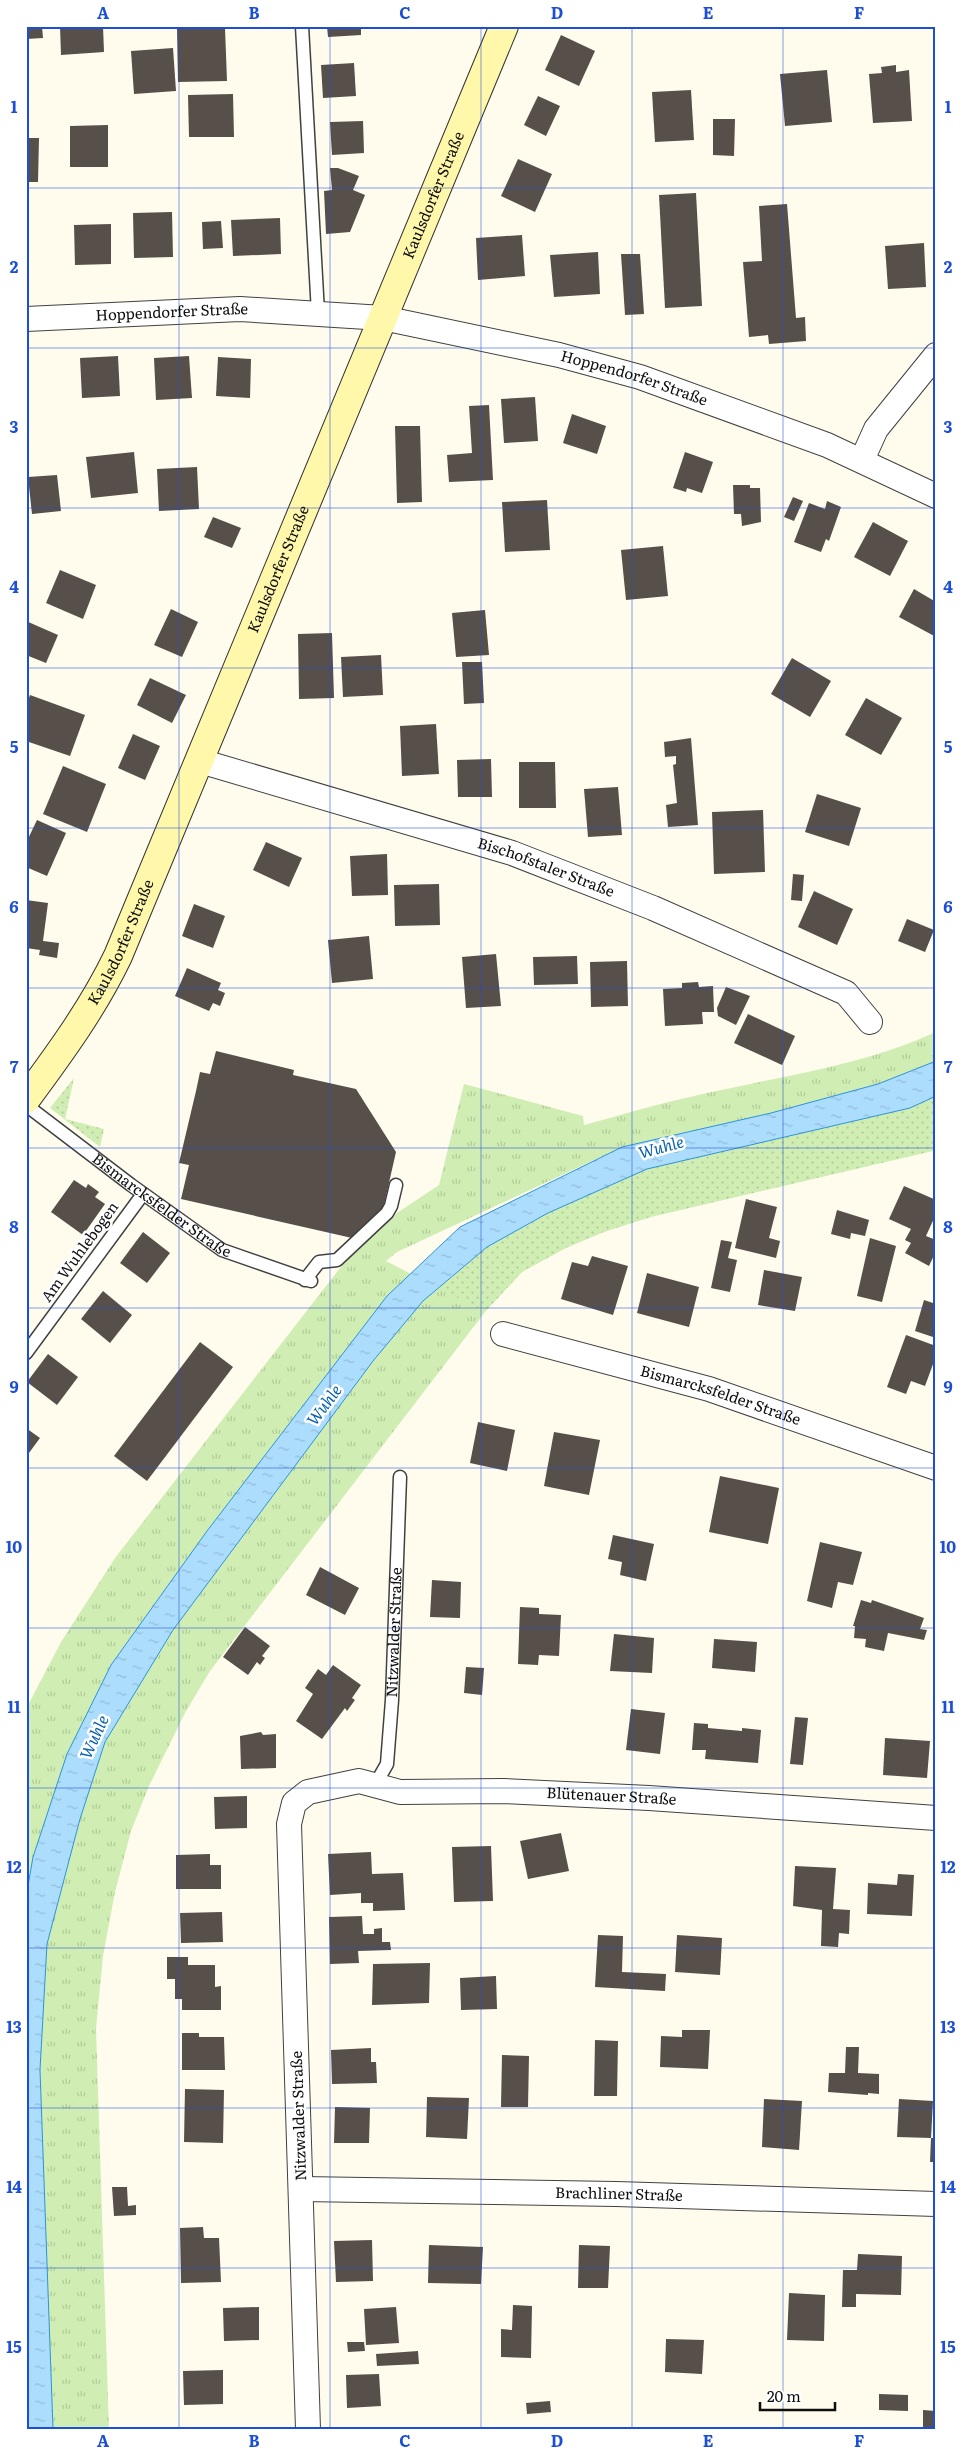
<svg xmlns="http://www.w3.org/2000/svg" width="962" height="2455" font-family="Literata,serif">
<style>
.grass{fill:url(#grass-dots)}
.park{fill:url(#park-tufts)}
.water{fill:url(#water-ripples);stroke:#2c92db}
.building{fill:#574f49}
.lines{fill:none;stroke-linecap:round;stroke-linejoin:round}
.service-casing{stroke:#414141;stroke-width:15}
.minor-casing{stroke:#414141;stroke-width:26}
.secondary-casing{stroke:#303030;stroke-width:30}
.service{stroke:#fff;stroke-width:12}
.minor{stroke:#fff;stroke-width:24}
.secondary{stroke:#fff7a9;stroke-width:28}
.grid{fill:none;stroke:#1d4ed8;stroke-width:1;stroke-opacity:0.55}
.labels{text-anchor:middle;stroke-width:5;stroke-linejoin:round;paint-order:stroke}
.street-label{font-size:15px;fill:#0e0e0e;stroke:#fff}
.water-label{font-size:16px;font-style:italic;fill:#0962ad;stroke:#fff}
.neatline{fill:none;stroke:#1d4ed8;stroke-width:2}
.grid-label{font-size:16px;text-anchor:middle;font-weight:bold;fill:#1d4ed8}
</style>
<defs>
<pattern id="grass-dots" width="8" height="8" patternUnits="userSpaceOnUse" patternTransform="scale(1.25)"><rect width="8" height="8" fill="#d0eeb3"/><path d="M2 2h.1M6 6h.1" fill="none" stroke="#b1cb99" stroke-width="1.8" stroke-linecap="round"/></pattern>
<pattern id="park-tufts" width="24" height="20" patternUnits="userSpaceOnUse" patternTransform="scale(1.25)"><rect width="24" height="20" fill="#d0eeb3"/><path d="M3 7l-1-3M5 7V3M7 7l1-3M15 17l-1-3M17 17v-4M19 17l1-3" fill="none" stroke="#b1cb99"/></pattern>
<pattern id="water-ripples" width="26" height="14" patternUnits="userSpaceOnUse" patternTransform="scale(1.25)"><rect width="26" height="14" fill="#acddfd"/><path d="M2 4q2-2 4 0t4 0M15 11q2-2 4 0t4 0" fill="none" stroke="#93bcd8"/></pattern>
</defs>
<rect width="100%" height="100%" fill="#fffcee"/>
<g class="grass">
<path d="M74 1078 65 1119 104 1129 100 1147 50 1108Z"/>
<path d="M936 1096V1150L933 1151 651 1217 604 1232 566 1248 522 1272 485 1312 423 1301 487 1247 548 1213 647 1169 910 1108Z"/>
</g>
<path class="park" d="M936 1032V1061L878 1084 771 1113 622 1147 397 1252 386 1261 485 1312 210 1671 185 1713 149 1786 131 1831 115 1892 103 1956 96 2029 109 2429H53L40 2070 47 1944 80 1819 105 1742 173 1630 373 1361 423 1301 387 1296 207 1531 111 1665 67 1754 26 1897V1709L61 1642 115 1558 347 1259 397 1213 439 1185 464 1084 583 1116 584 1125C621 1115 657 1104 694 1096 776 1077 859 1067 936 1032Z"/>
<path class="water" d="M936 1061V1096L910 1108 647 1169 548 1213 487 1247 423 1301 373 1361 173 1630 105 1742 80 1819 47 1944 40 2070 53 2429H26V1897L33 1857 67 1754 111 1665 207 1531 387 1296 460 1227 622 1147 771 1113 878 1084Z"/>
<g class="building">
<path d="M26 26H42L43 38 26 39Z"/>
<path d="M60 26H103L104 52 61 55Z"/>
<path d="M327 26H361V35L328 37Z"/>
<path d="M225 28 227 81 178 82 177 29Z"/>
<path d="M561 35 595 51 579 86 545 70Z"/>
<path d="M173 48 176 91 134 94 131 51Z"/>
<path d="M354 63 356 96 323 98 321 65Z"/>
<path d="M896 65V72L909 70 912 121 873 123 869 74 882 73 881 67Z"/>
<path d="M827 70 832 122 785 126 780 74Z"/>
<path d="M691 90 694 140 655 142 652 92Z"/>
<path d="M233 94 234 137H189L188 95Z"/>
<path d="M538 96 560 106 546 136 524 125Z"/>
<path d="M713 119H735L734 156 713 155Z"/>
<path d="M363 121 364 153 332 155 330 122Z"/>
<path d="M108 125V167H70V126Z"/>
<path d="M26 138H39L38 182H26Z"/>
<path d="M518 159 552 174 535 212 501 196Z"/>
<path d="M330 168H338L359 176 353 190 365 195 350 232 326 234 324 191 332 190Z"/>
<path d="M696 193 702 306 665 308 659 195Z"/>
<path d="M787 204 796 318 805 317 806 341 769 344 768 335 749 337 743 262 762 261 759 206Z"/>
<path d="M172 212 173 257 134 258 133 213Z"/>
<path d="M280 218 281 254 233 256 231 220Z"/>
<path d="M221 221 223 248 203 249 202 222Z"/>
<path d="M111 224V264L75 265 74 225Z"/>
<path d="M522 235 525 276 478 280 476 238Z"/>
<path d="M924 243 926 287 888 289 885 246Z"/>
<path d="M598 252 600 294 554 297 550 255Z"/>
<path d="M621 254H640L644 314 625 315Z"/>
<path d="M118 356 120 396 82 398 80 358Z"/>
<path d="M189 356 192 398 156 400 154 358Z"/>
<path d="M218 357 251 359 250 398 216 396Z"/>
<path d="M535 397 538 441 504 443 501 399Z"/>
<path d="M489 405 493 480 449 482 447 455 472 453 469 406Z"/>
<path d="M572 414 606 426 597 454 563 443Z"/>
<path d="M395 426H420L422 502 397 503Z"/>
<path d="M134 452 138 493 91 498 86 457Z"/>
<path d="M685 452 713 462 702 493 687 488 686 492 673 488Z"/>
<path d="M197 467 199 509 159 511 157 469Z"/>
<path d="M57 475 61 511 32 514 28 477Z"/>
<path d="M733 485H750V488H760L761 522 742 526 741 514H734Z"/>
<path d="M793 497 803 501 794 521 784 517Z"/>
<path d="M547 500 550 550 505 552 502 502Z"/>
<path d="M827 501 841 507 829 541 826 539 821 552 794 542 809 503 825 509Z"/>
<path d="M213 517 241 528 232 548 204 537Z"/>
<path d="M873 522 908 541 890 576 854 557Z"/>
<path d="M663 546 668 596 626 600 621 550Z"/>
<path d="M60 570 96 585 83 619 46 603Z"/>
<path d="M914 589 936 602V637L899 617Z"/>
<path d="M171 609 198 622 182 657 154 645Z"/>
<path d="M485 610 489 655 456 657 452 613Z"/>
<path d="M26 621 58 635 46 663 26 655Z"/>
<path d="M332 633 334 698 299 699 298 634Z"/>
<path d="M381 655 383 695 343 697 341 657Z"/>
<path d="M792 658 831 681 810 717 771 694Z"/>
<path d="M462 662H482L484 703 464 704Z"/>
<path d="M150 678 186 695 172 723 137 705Z"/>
<path d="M30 695 85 715 70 756 26 741V706Z"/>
<path d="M866 698 902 718 881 755 845 735Z"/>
<path d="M436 724 439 774 402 776 400 726Z"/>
<path d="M133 734 160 746 145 780 118 768Z"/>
<path d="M691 738 698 825 668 827 666 805 677 803 673 765 676 764V756L665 757 664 742Z"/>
<path d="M491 759 492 797H458L457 760Z"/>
<path d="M519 762H555L556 808H519Z"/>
<path d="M63 766 106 784 87 832 43 814Z"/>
<path d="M618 787 622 835 588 837 584 789Z"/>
<path d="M817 794 861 808 849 846 805 832Z"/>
<path d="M763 810 765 872 714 874 712 812Z"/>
<path d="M37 820 66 833 47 876 26 867V843Z"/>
<path d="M266 842 302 858 289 887 253 870Z"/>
<path d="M387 854 388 895 352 896 350 856Z"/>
<path d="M793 874 804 875 802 901 791 900Z"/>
<path d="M439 884 440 925 395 926 394 885Z"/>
<path d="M814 891 853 909 837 945 798 927Z"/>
<path d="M26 900 48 903 43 941 59 943 57 958 39 955 40 950 26 948Z"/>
<path d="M194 904 225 916 213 948 182 936Z"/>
<path d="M907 919 934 930 925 952 898 941Z"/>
<path d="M369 936 373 979 332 983 328 940Z"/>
<path d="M496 954 501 1006 466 1008 462 957Z"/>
<path d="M577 956 578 984 534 985 533 957Z"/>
<path d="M627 961 628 1006 591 1007 590 962Z"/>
<path d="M187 968 221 983 218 990 225 993 220 1006 213 1003 209 1011 175 996Z"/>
<path d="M698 982 699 987 713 986 714 1012H702L703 1024 665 1026 663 989 682 988V983Z"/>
<path d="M726 987 750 996 736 1025 718 1016 717 1008Z"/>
<path d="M748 1014 795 1036 782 1065 734 1043Z"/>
<path d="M216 1051 294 1070 293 1075 356 1089 396 1152 383 1209 352 1238 181 1199 189 1165 179 1163 196 1091 200 1072 210 1074Z"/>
<path d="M74 1180 86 1188 88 1184 99 1192 95 1197 105 1204 83 1235 51 1212Z"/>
<path d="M904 1186 936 1200V1214L926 1236 936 1240V1251L929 1266 905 1253 911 1243 905 1240 911 1229 889 1219Z"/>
<path d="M746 1199 777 1207 769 1238 780 1241 776 1258 735 1248Z"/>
<path d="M837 1210 869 1220 865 1236 851 1233 850 1239 831 1234Z"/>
<path d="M143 1232 170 1253 147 1283 120 1263Z"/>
<path d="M870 1238 896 1246 882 1302 857 1296Z"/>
<path d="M721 1240 732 1242 728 1258 737 1260 730 1292 711 1288Z"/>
<path d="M592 1256 628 1266 613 1315 561 1299 572 1262 588 1266Z"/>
<path d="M764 1270 802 1277 795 1311 758 1305Z"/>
<path d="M647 1273 699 1287 689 1327 637 1313Z"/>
<path d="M103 1291 132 1315 110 1343 81 1319Z"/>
<path d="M924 1300 936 1304V1338L915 1331Z"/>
<path d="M906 1335 936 1346V1356L925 1386 911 1381 906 1394 887 1387Z"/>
<path d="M200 1342 233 1367 147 1481 114 1456Z"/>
<path d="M48 1354 78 1377 57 1405 27 1382Z"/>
<path d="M478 1422 515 1430 507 1471 470 1463Z"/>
<path d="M26 1428 40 1438 26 1457Z"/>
<path d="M554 1432 600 1440 589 1495 544 1486Z"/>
<path d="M720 1476 779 1488 768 1544 709 1532Z"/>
<path d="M613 1535 654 1544 646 1581 620 1575 622 1562 608 1559Z"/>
<path d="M820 1542 862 1552 853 1585 838 1582 832 1608 807 1601Z"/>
<path d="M320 1567 359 1588 345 1615 306 1595Z"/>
<path d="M432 1580 461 1582 460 1618 430 1617Z"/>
<path d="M861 1600 871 1603 872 1600 924 1618 920 1629 927 1630 924 1640 888 1633 884 1651 865 1647 866 1639 854 1638 855 1626H853Z"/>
<path d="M520 1607 539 1608V1614L561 1615 559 1656 539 1655 538 1665 518 1664Z"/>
<path d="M245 1627 270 1646 262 1656 265 1658 260 1665 257 1662 248 1675 223 1657Z"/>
<path d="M614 1634 654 1638 652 1673 610 1671Z"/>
<path d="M714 1639 757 1642 755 1672 712 1668Z"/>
<path d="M333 1665 361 1685 352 1698 355 1700 347 1711 345 1708 322 1739 296 1721 313 1694 305 1688 318 1669 326 1675Z"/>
<path d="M466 1667 484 1668 482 1695 464 1693Z"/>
<path d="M631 1709 665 1713 660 1754 626 1750Z"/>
<path d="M795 1717 808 1718 803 1765 790 1764Z"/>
<path d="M694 1723 708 1724V1728L742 1731V1728L761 1730 758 1763 705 1759 706 1750H692Z"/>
<path d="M261 1732 263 1735 276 1734V1768L241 1769 240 1736Z"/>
<path d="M885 1738 930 1741 927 1778 883 1775Z"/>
<path d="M247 1796V1828L215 1829 214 1797Z"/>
<path d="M561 1833 569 1871 528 1879 520 1841Z"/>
<path d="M491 1846 493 1901 454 1902 452 1847Z"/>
<path d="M371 1852 372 1874 403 1873 405 1910 373 1911V1903H361V1893L330 1895 328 1854Z"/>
<path d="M210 1854V1865H221V1889H176V1855Z"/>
<path d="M795 1866 836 1868 833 1909 850 1910 849 1934 839 1933 838 1947 821 1946 822 1910 793 1906Z"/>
<path d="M898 1874 914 1875 912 1916 867 1914 868 1883 897 1885Z"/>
<path d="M222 1912 223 1942 181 1943 180 1913Z"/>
<path d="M362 1916 363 1934H374V1929L382 1928V1942H390L391 1950 358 1951 359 1963 330 1964 329 1917Z"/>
<path d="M598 1935 623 1936 622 1972 666 1974 665 1991 595 1987Z"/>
<path d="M677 1935 722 1938 720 1975 675 1972Z"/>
<path d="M167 1957H188V1965H215V1987L221 1986V2010H182V1999H175V1979H167Z"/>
<path d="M430 1963 429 2003 372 2005 373 1964Z"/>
<path d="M496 1976 497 2009 461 2010 460 1978Z"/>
<path d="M682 2030H710L708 2069 660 2067 661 2036 682 2037Z"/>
<path d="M182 2033H199V2037H224L225 2070H182Z"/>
<path d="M595 2040 618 2041 617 2096H594Z"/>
<path d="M846 2047H859L858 2073 879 2074V2094L868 2093V2095L828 2092 829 2073H845Z"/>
<path d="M371 2048V2062H376L377 2083 332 2084 331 2050Z"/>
<path d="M502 2055 529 2056 528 2107H501Z"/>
<path d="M185 2089 224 2090 223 2143 184 2142Z"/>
<path d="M427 2097 469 2098 467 2139 426 2137Z"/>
<path d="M764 2099 802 2101 799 2150 762 2147Z"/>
<path d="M899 2099 933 2101 931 2138 897 2137Z"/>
<path d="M335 2107 370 2108 369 2143H334Z"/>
<path d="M931 2138H936V2162H930Z"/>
<path d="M112 2187H127L128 2206 136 2205V2215L114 2216Z"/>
<path d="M203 2227 204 2238H219L221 2282 181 2283 180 2228Z"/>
<path d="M372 2240 373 2281 336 2282 334 2241Z"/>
<path d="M429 2245 483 2247 481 2284 428 2283Z"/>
<path d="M579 2245 610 2246 608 2288H578Z"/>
<path d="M858 2254 902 2256 901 2295 856 2294V2307H842L843 2270H857Z"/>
<path d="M789 2293 825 2295 824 2341 787 2340Z"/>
<path d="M513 2305 532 2306 531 2358 501 2357V2329L512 2330Z"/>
<path d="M259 2307V2340L224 2341 223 2308Z"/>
<path d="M396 2307 399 2343 366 2345 364 2309Z"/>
<path d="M666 2339 704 2340 702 2374 665 2372Z"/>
<path d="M347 2342H364L365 2351 348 2352Z"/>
<path d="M418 2351 419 2364 377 2366 376 2354Z"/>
<path d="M223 2370V2404L184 2405 183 2371Z"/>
<path d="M379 2374 381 2406 347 2408 346 2375Z"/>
<path d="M879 2394 908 2395V2411L879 2410Z"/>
<path d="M550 2401 551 2412 527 2414 526 2403Z"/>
<path d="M923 2410 936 2411V2429H923Z"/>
</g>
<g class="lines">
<defs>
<g id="service">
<path d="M302 26 318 313"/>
<path id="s1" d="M26 1105 131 1185 222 1250 311 1281"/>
<path d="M305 1280 319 1262 337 1260 387 1213 391 1206 396 1185"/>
<path d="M26 1353 143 1194"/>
<path id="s2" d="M375 1785 387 1764 392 1700 400 1477"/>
</g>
<g id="minor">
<path id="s3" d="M26 319 240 309 383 318 559 355 640 377 827 445 936 496"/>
<path d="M862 460 876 429 936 355"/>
<path id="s4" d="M200 761 512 853 653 908 846 993 870 1022"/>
<path id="s5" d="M503 1334 709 1389 936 1468"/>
<path id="s6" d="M301 2189 616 2194 936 2204"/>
<path id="s7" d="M308 2429 289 1824 294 1803 308 1792 359 1781 400 1792 503 1791 649 1798 936 1818"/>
</g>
<g id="secondary">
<path id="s8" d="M26 1099C60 1053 93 1008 118 956L504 26"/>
</g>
</defs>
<use href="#service" class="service-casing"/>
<use href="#minor" class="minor-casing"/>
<use href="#secondary" class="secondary-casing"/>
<use href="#service" class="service"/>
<use href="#minor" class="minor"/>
<use href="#secondary" class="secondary"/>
</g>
<path class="grid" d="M179 26V2429M330 26V2429M481 26V2429M632 26V2429M783 26V2429M26 188H936M26 348H936M26 508H936M26 668H936M26 828H936M26 988H936M26 1148H936M26 1308H936M26 1468H936M26 1628H936M26 1788H936M26 1948H936M26 2108H936M26 2268H936"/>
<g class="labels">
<g class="street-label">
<text dy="5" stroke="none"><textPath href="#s8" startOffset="994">Kaulsdorfer Straße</textPath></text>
<text dy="5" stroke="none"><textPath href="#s3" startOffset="146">Hoppendorfer Straße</textPath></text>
<text dy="5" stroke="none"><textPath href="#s3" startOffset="616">Hoppendorfer Straße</textPath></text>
<text dy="5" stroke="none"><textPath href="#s8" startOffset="589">Kaulsdorfer Straße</textPath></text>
<text dy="5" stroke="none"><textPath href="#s4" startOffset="362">Bischofstaler Straße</textPath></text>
<text dy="5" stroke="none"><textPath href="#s8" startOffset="184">Kaulsdorfer Straße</textPath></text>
<text dy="5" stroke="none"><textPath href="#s1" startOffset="169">Bismarcksfelder Straße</textPath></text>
<text transform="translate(80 1252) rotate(-54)" y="5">Am Wuhlebogen</text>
<text dy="5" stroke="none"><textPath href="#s5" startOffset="226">Bismarcksfelder Straße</textPath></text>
<text dy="5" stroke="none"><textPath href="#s2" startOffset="156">Nitzwalder Straße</textPath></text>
<text dy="5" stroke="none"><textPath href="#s7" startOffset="951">Blütenauer Straße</textPath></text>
<text transform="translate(299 2116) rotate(-92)" y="5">Nitzwalder Straße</text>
<text dy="5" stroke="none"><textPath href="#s6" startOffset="318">Brachliner Straße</textPath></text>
</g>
<g class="water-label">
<text transform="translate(661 1147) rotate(-15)" y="6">Wuhle</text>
<text transform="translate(324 1405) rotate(-53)" y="6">Wuhle</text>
<text transform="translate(94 1737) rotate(-65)" y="6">Wuhle</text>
</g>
</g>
<rect width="962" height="2455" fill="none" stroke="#ffffff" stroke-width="55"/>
<path d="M760 2402v8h75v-8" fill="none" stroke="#0e0e0e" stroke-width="2.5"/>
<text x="767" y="2402" font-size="15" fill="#0e0e0e" stroke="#ffffff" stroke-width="4" paint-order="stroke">20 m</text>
<rect x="28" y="28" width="906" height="2400" class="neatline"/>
<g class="grid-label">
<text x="103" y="19">A</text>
<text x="254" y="19">B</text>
<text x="405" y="19">C</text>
<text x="557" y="19">D</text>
<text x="708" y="19">E</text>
<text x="859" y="19">F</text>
<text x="14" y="113">1</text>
<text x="948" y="113">1</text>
<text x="14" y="273">2</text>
<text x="948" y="273">2</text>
<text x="14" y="433">3</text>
<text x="948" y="433">3</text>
<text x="14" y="593">4</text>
<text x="948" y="593">4</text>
<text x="14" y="753">5</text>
<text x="948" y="753">5</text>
<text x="14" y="913">6</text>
<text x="948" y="913">6</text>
<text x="14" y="1073">7</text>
<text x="948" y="1073">7</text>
<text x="14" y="1233">8</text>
<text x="948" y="1233">8</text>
<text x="14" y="1393">9</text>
<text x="948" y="1393">9</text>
<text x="14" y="1553">10</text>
<text x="948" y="1553">10</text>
<text x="14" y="1713">11</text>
<text x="948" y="1713">11</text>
<text x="14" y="1873">12</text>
<text x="948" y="1873">12</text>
<text x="14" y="2033">13</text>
<text x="948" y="2033">13</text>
<text x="14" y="2193">14</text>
<text x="948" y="2193">14</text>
<text x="14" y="2353">15</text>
<text x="948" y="2353">15</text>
<text x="103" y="2447">A</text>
<text x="254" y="2447">B</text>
<text x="405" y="2447">C</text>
<text x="557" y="2447">D</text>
<text x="708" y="2447">E</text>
<text x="859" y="2447">F</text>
</g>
</svg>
